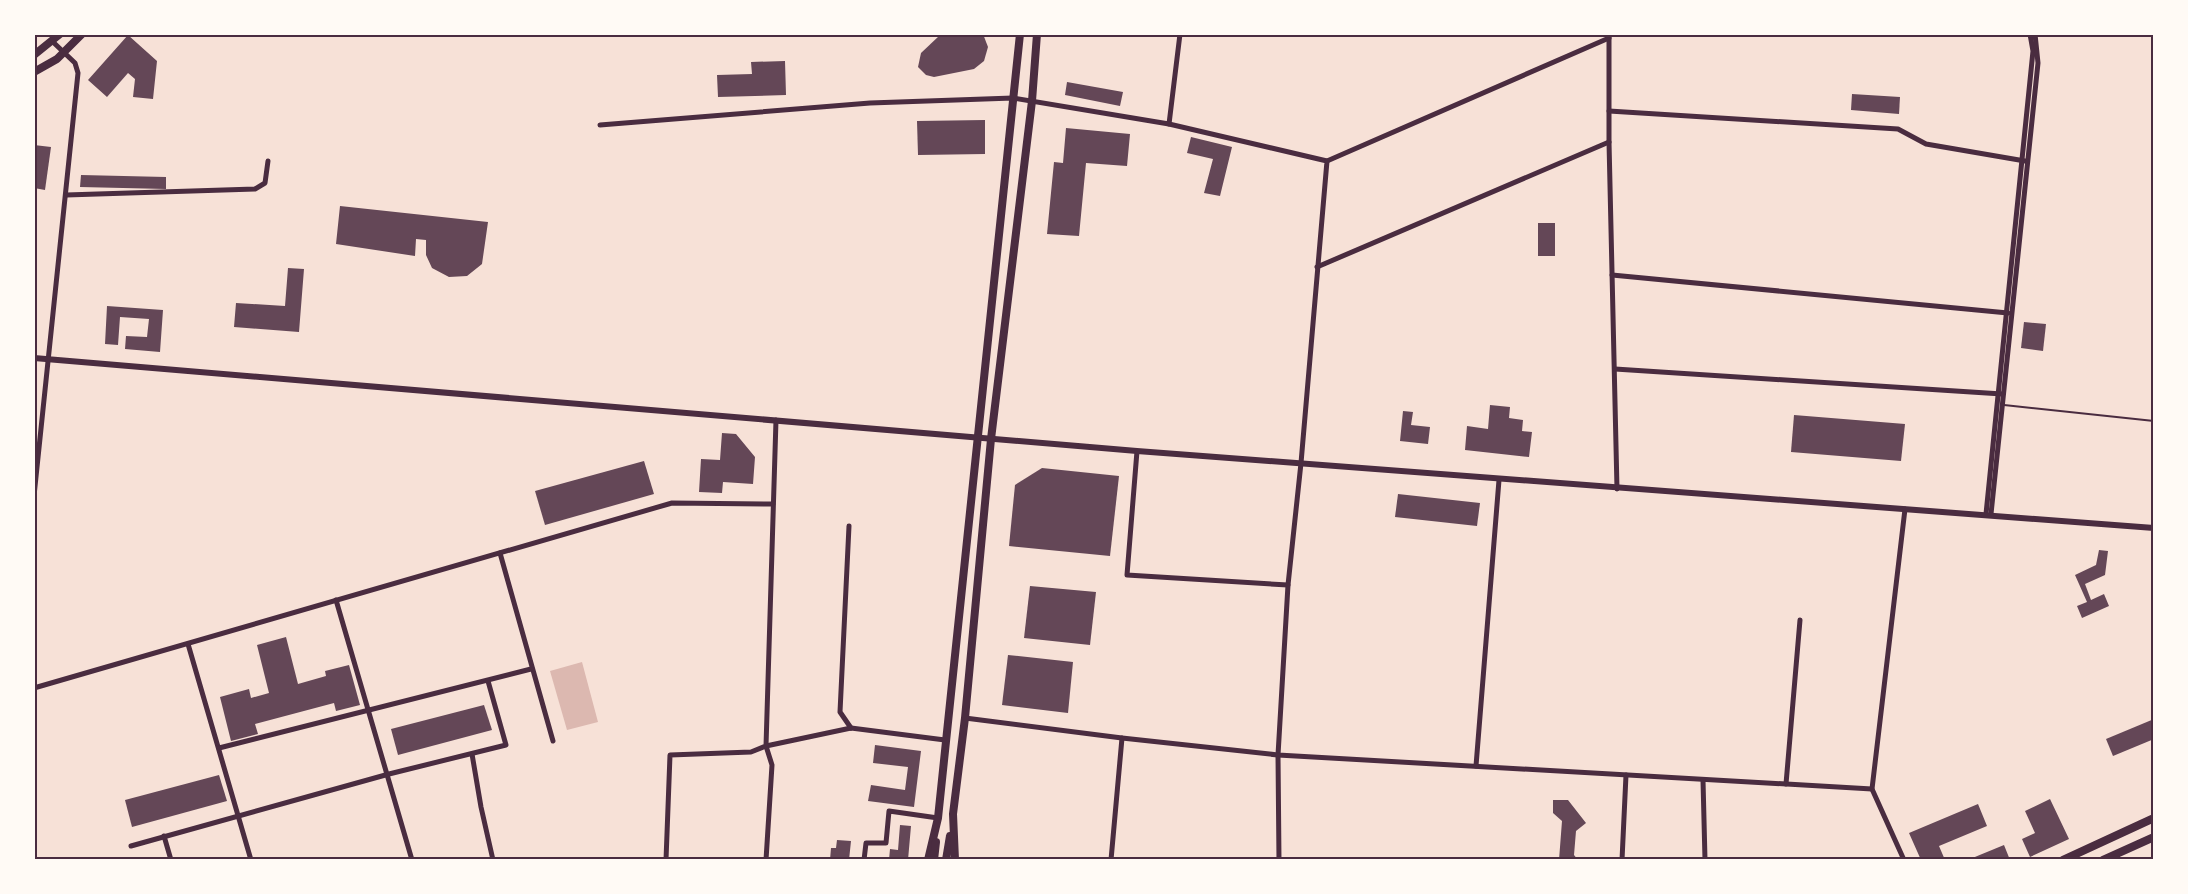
<svg xmlns="http://www.w3.org/2000/svg" width="2188" height="894" font-family="'Roboto Condensed',sans-serif">
<style>
.water{fill:#dcb8b0}
.building{fill:#644757}
.lines{fill:none;stroke-linecap:round;stroke-linejoin:round}
.service{stroke:#4a2c40;stroke-width:2}
.minor{stroke:#4a2c40;stroke-width:5}
.tertiary{stroke:#4a2c40;stroke-width:6}
.secondary{stroke:#4a2c40;stroke-width:8}
.primary{stroke:#4a2c40;stroke-width:8}
.neatline{fill:none;stroke:#4a2c40;stroke-width:2}
</style>
<rect width="100%" height="100%" fill="#f7e1d7"/>
<path class="water" d="M582 662 598 722 567 730 550 671Z"/>
<g class="building">
<path d="M983 34 988 47 984 61 974 69 934 77 926 75 918 67 921 53 939 36Z"/>
<path d="M128 35 157 61 153 99 133 97 135 79 128 73 107 97 88 80Z"/>
<path d="M785 61 786 95 718 97 717 75 752 74 751 62Z"/>
<path d="M1067 82 1123 92 1120 106 1065 95Z"/>
<path d="M1852 94 1900 97 1899 114 1851 110Z"/>
<path d="M985 120V154L918 155 917 121Z"/>
<path d="M1066 128 1130 134 1127 166 1086 163 1079 236 1047 234 1054 162 1063 163Z"/>
<path d="M1191 137 1232 147 1220 196 1204 193 1213 159 1187 153Z"/>
<path d="M34 145 51 147 45 190 34 188Z"/>
<path d="M81 175 166 177V189L80 187Z"/>
<path d="M340 206 488 222 482 264 467 276 449 277 432 268 426 255V240L416 239 415 256 336 244Z"/>
<rect x="1538" y="223" width="17" height="33"/>
<path d="M288 268 304 269 299 332 234 327 236 303 285 306Z"/>
<path d="M107 306 163 310 160 352 125 349 126 336 147 337 149 319 120 317 118 345 105 344Z"/>
<path d="M2024 322 2046 324 2043 351 2021 348Z"/>
<path d="M1490 405 1510 407 1509 418 1523 420 1522 431 1532 432 1529 457 1465 450 1467 426 1488 429Z"/>
<path d="M1403 411 1413 412 1411 425 1430 427 1428 444 1400 441Z"/>
<path d="M1794 415 1905 424 1901 461 1791 452Z"/>
<path d="M722 433 736 434 755 457 753 484 723 482 722 493 699 492 701 459 720 460Z"/>
<path d="M644 461 654 494 545 525 535 491Z"/>
<path d="M1042 468 1119 476 1110 556 1009 546 1015 485Z"/>
<path d="M1398 494 1480 503 1477 526 1395 517Z"/>
<path d="M2099 550 2108 551 2105 575 2085 584 2091 600 2104 594 2109 606 2082 618 2077 606 2087 602 2075 575 2096 565Z"/>
<path d="M1030 586 1096 592 1090 645 1024 638Z"/>
<path d="M286 637 298 684 326 676 325 671 349 665 360 705 336 711 334 703 255 724 258 734 231 741 220 697 249 689 251 698 269 693 257 645Z"/>
<path d="M1008 655 1073 662 1068 713 1002 705Z"/>
<path d="M484 705 492 730 398 755 391 729Z"/>
<path d="M2154 719V739L2113 756 2106 739Z"/>
<path d="M875 745 921 751 914 807 868 801 871 785 905 790 908 767 873 763Z"/>
<path d="M219 775 227 801 132 827 125 800Z"/>
<path d="M2050 799 2069 839 2030 857 2022 839 2035 833 2025 811Z"/>
<path d="M1553 800H1568L1586 823 1576 831 1574 855 1578 860H1559L1562 821 1553 813Z"/>
<path d="M1978 804 1987 826 1939 846 1945 860H1921L1909 833Z"/>
<path d="M900 825 911 826 908 860H889L890 849 898 850Z"/>
<path d="M837 840 851 841 849 860H830L831 848H836Z"/>
<path d="M2004 845 2010 860H1970V859Z"/>
</g>
<g class="lines">
<path class="service" d="M2004 405 2154 421"/>
<g class="minor">
<path d="M1609 34V142L1617 489"/>
<path d="M1609 111 1898 129 1926 144 2025 161"/>
<path d="M1169 124 1180 34"/>
<path d="M600 125 870 103 1013 98 1169 124 1327 161 1301 463 1288 585 1278 755 1279 860"/>
<path d="M1327 161 1609 38"/>
<path d="M66 195 255 189 265 183 268 161"/>
<path d="M1317 267 1609 142"/>
<path d="M1612 275 2008 313"/>
<path d="M1615 369 2002 394"/>
<path d="M1137 451 1127 575 1288 585"/>
<path d="M34 496 78 73 75 63 53 42"/>
<path d="M1986 514 2033 51 2030 34"/>
<path d="M1991 514 2038 63 2035 34"/>
<path d="M849 526 840 712 851 728"/>
<path d="M500 553 553 741"/>
<path d="M336 600 412 860"/>
<path d="M188 644 251 860"/>
<path d="M34 688 672 503 773 504"/>
<path d="M965 718 1122 738 1278 755 1872 789"/>
<path d="M219 748 531 669"/>
<path d="M472 754 481 807 493 860"/>
<path d="M1476 766 1499 480"/>
<path d="M1703 780 1705 860"/>
<path d="M1786 784 1800 620"/>
<path d="M164 836 171 860"/>
<path d="M131 846 389 774 506 745 488 681"/>
<path d="M666 860 670 755 751 752 766 746 851 728 945 740"/>
<path d="M766 860 772 765 766 746 776 420"/>
<path d="M864 860 866 843H886L889 811 938 818"/>
<path d="M1111 860 1122 738"/>
<path d="M1622 860 1626 775"/>
<path d="M1904 860 1872 789 1905 509"/>
</g>
<path class="tertiary" d="M34 358 1137 451 2154 528"/>
<g class="secondary">
<path d="M34 55 60 34"/>
<path d="M34 72 57 59 82 34"/>
</g>
<g class="primary">
<path d="M928 860 938 818 1020 34"/>
<path d="M934 860 936 842"/>
<path d="M946 860 950 836"/>
<path d="M955 860 953 814 965 718 991 439 1032 101 1037 34"/>
<path d="M2063 860 2154 818"/>
<path d="M2103 860 2154 837"/>
</g>
</g>
<rect width="2188" height="894" fill="none" stroke="#fffaf5" stroke-width="72"/>
<rect x="36" y="36" width="2116" height="822" class="neatline"/>
</svg>
